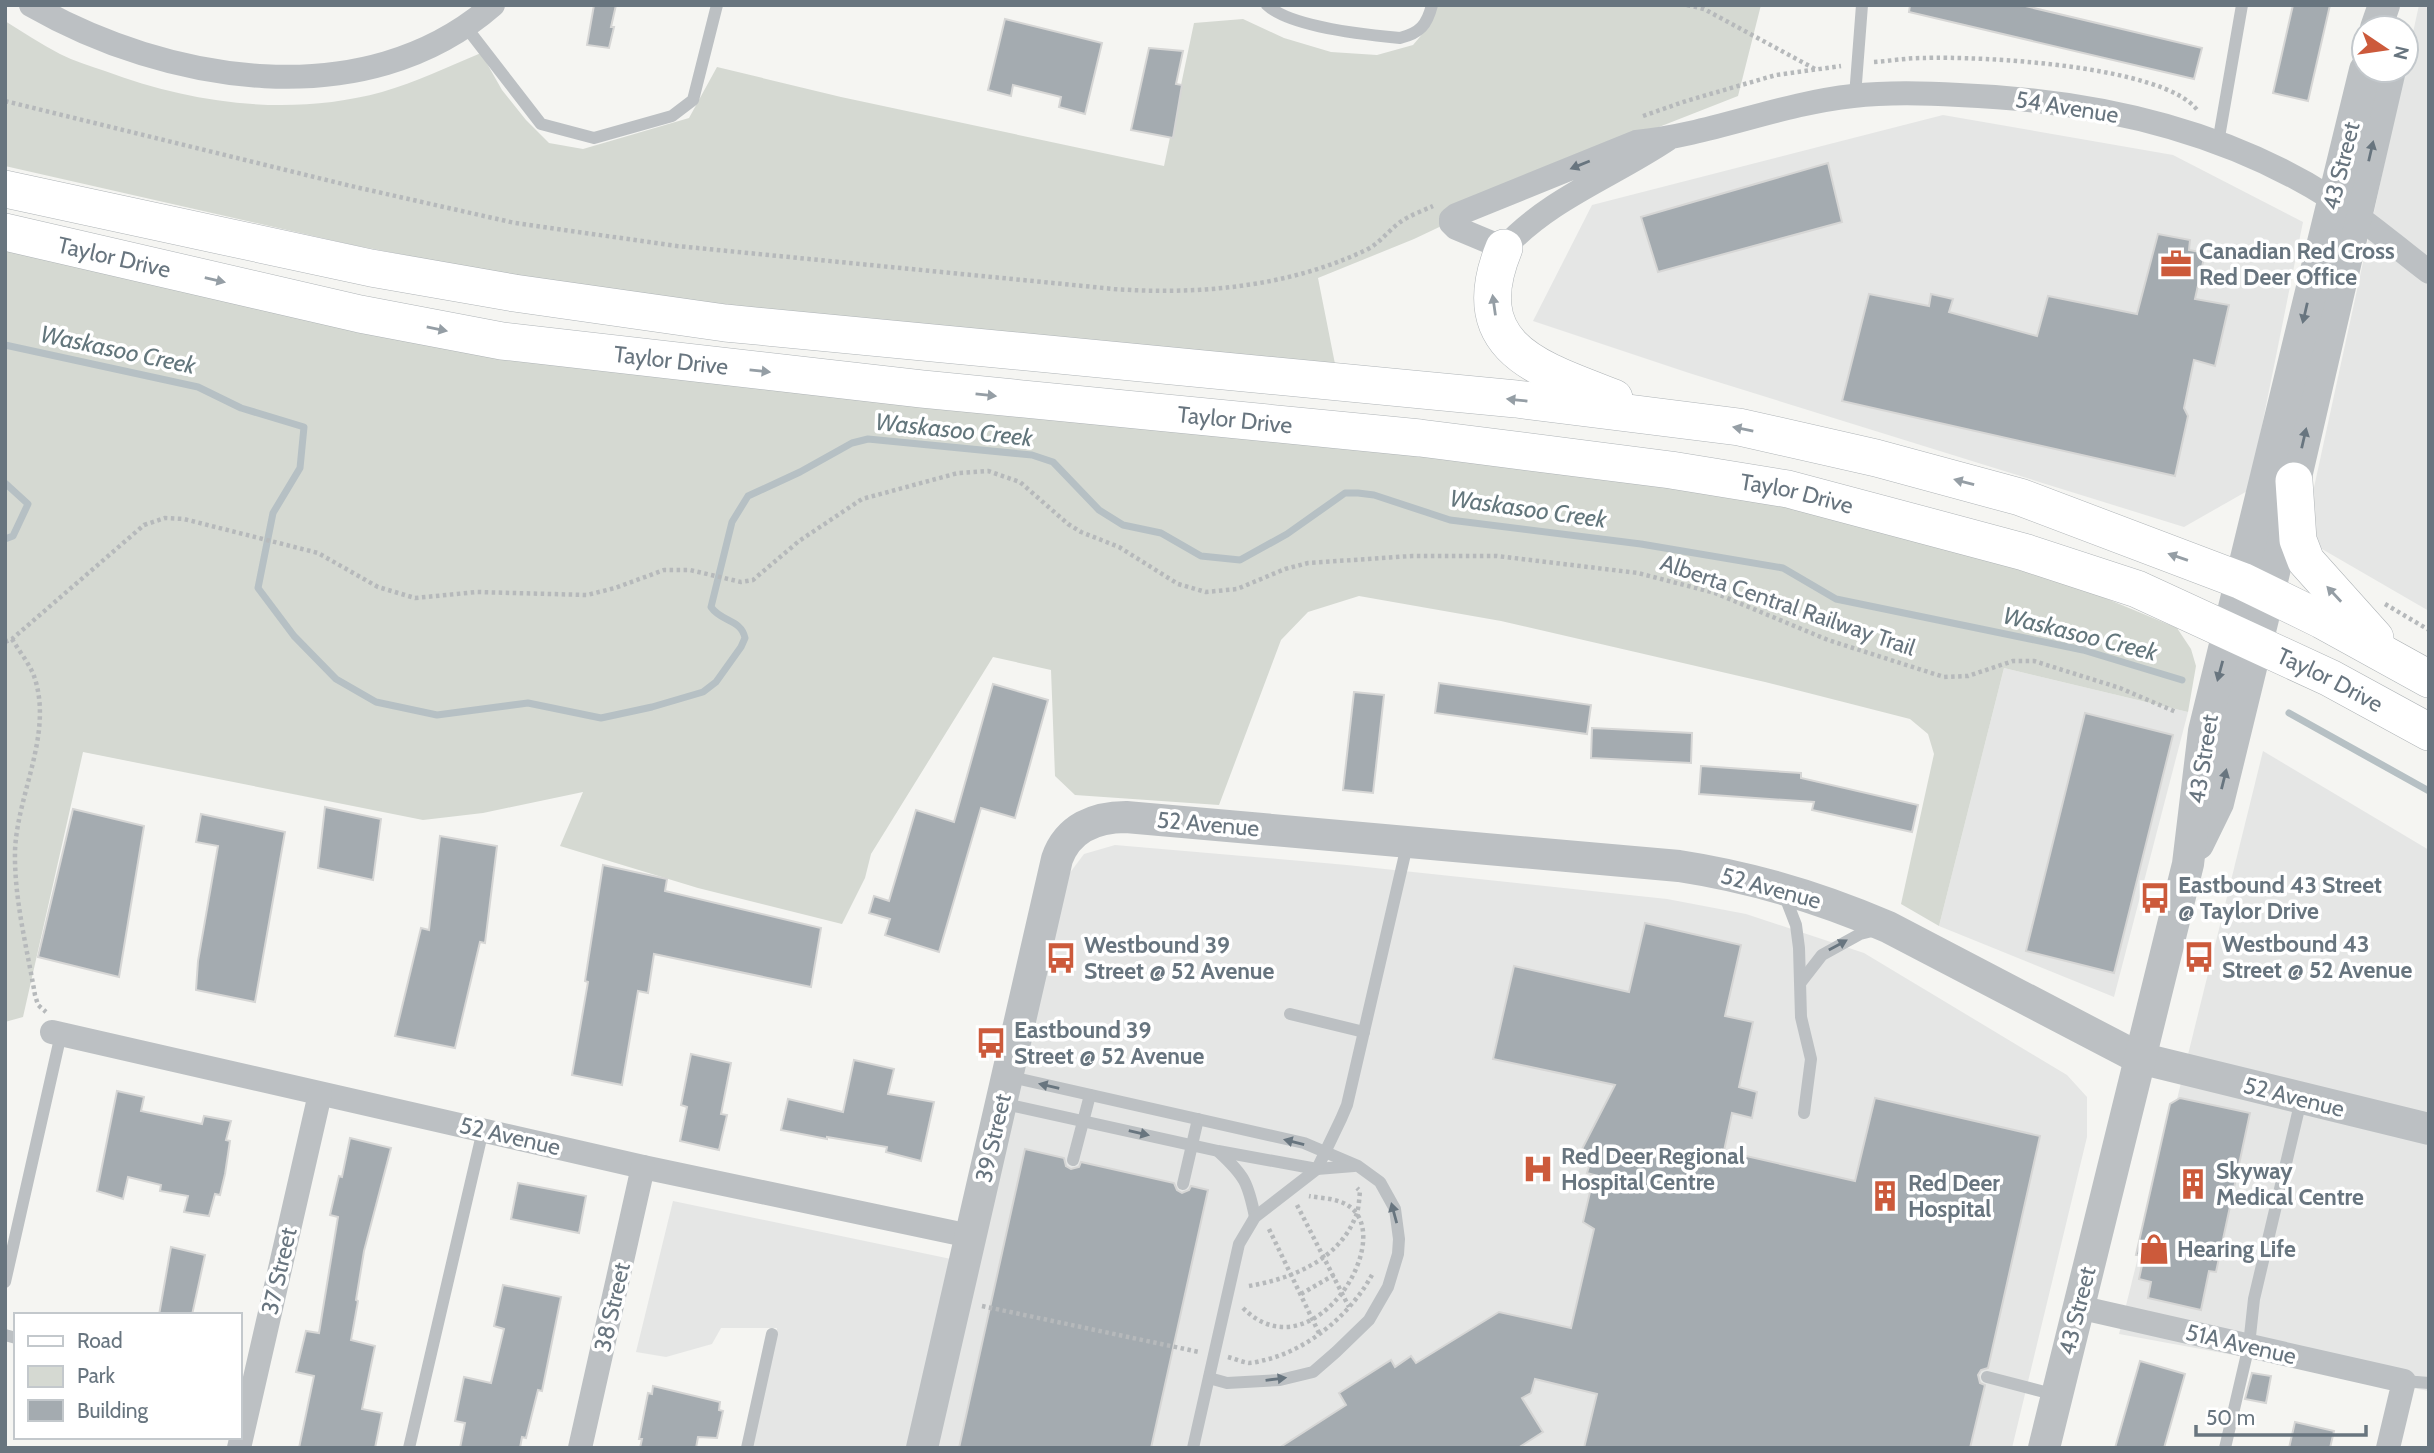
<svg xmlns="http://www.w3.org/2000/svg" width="2434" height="1453" font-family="Cabin,sans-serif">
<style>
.built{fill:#e5e6e5}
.green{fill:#d5d9d2}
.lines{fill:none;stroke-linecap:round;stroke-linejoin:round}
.stream{stroke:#b6c0c4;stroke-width:7}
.building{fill:#a4abb0;stroke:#d6d6d5;stroke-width:2}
.secondary-casing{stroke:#afb4b7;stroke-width:38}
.path{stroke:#b6b9bb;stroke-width:4.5;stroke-dasharray:3.5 3.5;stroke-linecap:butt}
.service{stroke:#bcc0c3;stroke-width:12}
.minor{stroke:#bcc0c3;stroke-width:24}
.tertiary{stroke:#bcc0c3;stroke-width:32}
.secondary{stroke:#fff;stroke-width:37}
.oneway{fill:#68757f}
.oneway2{fill:#959ea5}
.labels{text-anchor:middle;stroke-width:7;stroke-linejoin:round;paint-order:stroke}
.street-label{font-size:23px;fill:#68757f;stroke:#fff}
.poi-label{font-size:23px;font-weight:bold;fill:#68757f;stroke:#fff;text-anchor:start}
.water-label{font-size:24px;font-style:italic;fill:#63767c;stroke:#fff}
</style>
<rect width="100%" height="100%" fill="#f5f5f2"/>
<g class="built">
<path d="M2419 5H2429V611L2303 538Z"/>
<path d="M1943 115 2173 155 2303 222 2249 490 2184 527 1689 373 1533 321 1592 205Z"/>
<path d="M2004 668 2188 712 2114 997 1939 926Z"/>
<path d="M2263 751 2429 850V1391L2119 1334Z"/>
<path d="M1115 845 1347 865 1667 899 1746 914 1864 953 2067 1075 2087 1097V1137L2012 1448H749L777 1328H721L712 1344 666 1357 636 1352 673 1201 975 1264 1066 878 1084 854Z"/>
</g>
<g class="green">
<path d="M1436 5H1761L1738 96 1608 147 1414 239 1318 278 1336 369 674 300 488 271 353 245 5 166V21C23 32 41 44 60 54 74 61 90 66 105 71 193 104 290 117 382 92 416 82 448 67 481 53L502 90 526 120 549 143 583 149 689 118 717 67 841 97 1164 166 1194 23 1243 19 1284 38 1331 52 1377 55 1413 45 1430 25Z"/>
<path d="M5 246 442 340 1707 489 1853 514 2081 588 2177 628 2191 649 2196 666 2188 712 2004 668 1939 926 1901 904 1934 754 1928 734 1910 719 1765 682 1501 621 1359 596 1308 612 1281 640 1219 805 1075 795 1055 776 1051 670 993 657 871 854 865 878 842 924 698 888 560 846 583 792 483 813 423 820 83 752 23 1017 5 1022Z"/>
</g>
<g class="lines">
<g class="stream">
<path d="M5 345 198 387 241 408 304 427 300 468 273 513 258 588 294 636 336 679 376 702 437 715 528 703 601 718 652 707 703 692 716 682 741 647 745 638C741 619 721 622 711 607L732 522 748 496 800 472 852 443 868 439 1032 455 1053 462 1099 510 1123 525 1161 533 1201 556 1240 560 1287 534 1345 493H1358L1374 495 1450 520 1641 544 1783 568 1836 599 2083 650 2182 680"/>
<path d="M5 483 28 504 13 536 5 539"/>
<path d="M2289 713 2429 791"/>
</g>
</g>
<g class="building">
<path d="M594 5H616L611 27H614L609 48 587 45Z"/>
<path d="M1910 5H2021L2202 48 2194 79 1909 12Z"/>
<path d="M2293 5H2330L2308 101 2273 93Z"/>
<path d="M1005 19 1102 43 1085 114 1059 107 1061 97 1013 85 1011 96 988 90Z"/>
<path d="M1149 48 1183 51 1176 84 1182 85 1173 138 1131 130Z"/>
<path d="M1828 163 1842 222 1658 272 1641 217Z"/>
<path d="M2158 234 2190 240 2189 250 2205 253 2195 299 2229 305 2215 366 2194 360 2184 408 2188 416 2175 476 1842 401 1869 294 1929 306 1931 294 1953 299 1949 312 2037 336 2048 296 2137 314Z"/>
<path d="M1439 683 1591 705 1587 734 1435 713Z"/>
<path d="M993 684 1048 700 1015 818 981 808 939 952 885 935 890 919 869 913 874 896 889 901 916 810 954 822Z"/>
<path d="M1354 692 1384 695 1373 793 1343 790Z"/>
<path d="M2085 713 2173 735 2114 973 2026 951Z"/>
<path d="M1592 728 1692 733 1691 763 1591 758Z"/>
<path d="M1701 766 1801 773V778L1918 805 1912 832 1812 810 1814 802 1699 794Z"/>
<path d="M325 807 381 819 373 880 318 868Z"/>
<path d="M73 809 144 826 119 977 38 957Z"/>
<path d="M201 814 285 832 255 1002 196 990 198 961 218 846 196 842Z"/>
<path d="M440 836 497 846 485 943 480 942 455 1048 395 1036 421 928 429 930Z"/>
<path d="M603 865 667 879 665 891 821 928 811 987 654 954 648 993 638 991 622 1085 572 1075 588 982 585 981Z"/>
<path d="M1645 923 1741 945 1725 1016 1753 1022 1739 1087 1757 1092 1752 1118 1732 1113 1724 1151 1855 1181 1875 1098 2040 1136 1988 1368 1981 1370 1978 1375 1980 1383 1985 1385 1970 1448H1584L1597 1394 1535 1379 1531 1393 1522 1398 1543 1432 1518 1448H1279L1346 1405 1339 1393 1391 1360 1395 1367 1411 1356 1416 1363 1499 1312 1571 1328 1594 1229 1583 1222 1594 1175 1587 1173 1592 1157 1581 1151 1615 1085 1493 1059 1514 966 1629 992Z"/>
<path d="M691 1054 731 1063 721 1114 727 1115 719 1150 680 1141 687 1107 681 1105Z"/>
<path d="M854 1060 894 1069 888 1094 934 1102 921 1161 886 1152 887 1147 827 1137V1139L781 1130 788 1099 843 1112Z"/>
<path d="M117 1091 144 1097 141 1111 202 1124 204 1116 231 1121 226 1140 230 1141 225 1174 220 1195 215 1194 209 1216 184 1212 188 1196 160 1191 161 1185 128 1177 123 1199 97 1191Z"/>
<path d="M2180 1098 2250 1113 2216 1272 2209 1271 2201 1310 2148 1298 2151 1282 2139 1279 2144 1256 2136 1255 2170 1104Z"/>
<path d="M350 1138 391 1148 364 1251 356 1300 358 1301 351 1340 375 1346 362 1409 382 1413 375 1448H299L314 1376 296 1372 306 1331 319 1333 338 1217 330 1215 339 1176 342 1177Z"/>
<path d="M1025 1149 1064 1158 1066 1166 1071 1169 1079 1167 1081 1162 1174 1183 1177 1190 1182 1193 1189 1190 1191 1186 1208 1190 1151 1448H959Z"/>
<path d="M518 1183 586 1196 579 1233 511 1219Z"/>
<path d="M171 1247 205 1255 192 1315H159Z"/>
<path d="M503 1285 561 1297 542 1391 538 1390 526 1438 522 1437 520 1448H460L465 1423 455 1421 464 1377 491 1383 504 1329 494 1326Z"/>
<path d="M2140 1361 2185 1374 2164 1448H2115Z"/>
<path d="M2252 1373 2271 1376 2266 1403 2245 1399Z"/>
<path d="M653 1386 720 1402 719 1410 723 1411 717 1438 698 1437 696 1448H640L642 1439H639L648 1393 652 1394Z"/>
<path d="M2295 1422 2334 1431 2330 1448H2289Z"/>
</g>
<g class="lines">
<defs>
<g id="secondary">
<path d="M5 189 371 268 514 293 725 323 1516 399 1739 427 1876 458 2020 497 2242 581 2322 620 2429 679"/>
<path id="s1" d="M5 232 360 314 502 341 922 389 1420 438 1671 470 1788 489 2024 552 2137 589 2330 678 2429 732"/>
<path d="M1504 248C1463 348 1539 369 1614 398"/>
<path d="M2294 481 2298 540 2306 561 2375 638"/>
</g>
</defs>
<use href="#secondary" class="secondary-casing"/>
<g class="path">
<path d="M1687 5 1704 9 1815 69"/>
<path d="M1874 62C1890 61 1906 58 1923 58 1979 56 2165 65 2198 111"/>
<path d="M5 101 351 186 515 223 677 246 1114 289C1199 295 1288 287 1366 250 1380 243 1387 232 1399 223 1408 216 1422 211 1433 206"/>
<path d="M1643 116 1686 101 1776 75 1841 66"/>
<path d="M2385 604 2429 630"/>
<path d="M12 639C19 651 29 663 34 676 54 733 17 794 15 851 14 899 27 948 35 995L38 1005 46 1012"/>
<path d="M5 642 12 639 144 525 165 518 184 519 318 553 378 587 415 598 477 592 587 595 615 588 664 570H690L741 582 753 580 799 541 862 499 958 473 988 471 1020 482 1068 524 1081 532 1119 547 1178 584 1206 592 1237 589 1285 569 1308 563 1412 556H1497L1638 573 1715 593 1828 640 1944 677 1968 676 2013 661H2034L2120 688 2176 712"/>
<path d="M1297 1205 1349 1307"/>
<path d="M1269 1229 1319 1333"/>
<path d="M1249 1286C1291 1279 1338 1260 1355 1218 1359 1210 1359 1200 1360 1191L1357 1188"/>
<path d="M1301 1294 1334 1275"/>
<path d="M982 1306 1199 1352"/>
<path d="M1243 1308C1315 1380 1406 1226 1341 1202 1331 1198 1319 1198 1309 1196"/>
<path d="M1228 1357C1235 1359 1242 1362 1249 1363 1254 1363 1260 1361 1265 1360 1310 1349 1352 1313 1373 1273"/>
</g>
<g class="service">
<path d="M1267 5C1290 27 1367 35 1400 38 1420 33 1427 25 1432 5"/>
<path d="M466 27 541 124 594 138 672 116 693 100 717 5"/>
<path d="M1855 96 1862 5"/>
<path d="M2218 143 2242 5"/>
<path d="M1784 894 1796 925 1799 948 1801 1017 1811 1059 1804 1113"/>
<path d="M1801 982 1822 955 1860 934 1876 930"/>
<path d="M1290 1014 1364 1032"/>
<path d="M1007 1076 1304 1143 1358 1166 1380 1182 1395 1209 1399 1239 1398 1254 1388 1287 1369 1320 1336 1352 1313 1372 1280 1380 1227 1383 1209 1378"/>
<path d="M1001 1103 1218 1151 1317 1169 1354 1166"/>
<path d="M1219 1152C1245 1176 1248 1183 1255 1217"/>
<path d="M1073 1160 1090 1095"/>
<path d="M1183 1184 1198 1119"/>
<path d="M5 1282 61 1034"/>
<path d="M5 1335 16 1338"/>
<path d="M1987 1377 2056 1395"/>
<path d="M2404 1381 2429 1383"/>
<path d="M409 1448 483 1130"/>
<path d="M747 1448 772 1334"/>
<path d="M1193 1448 1239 1244 1255 1217 1317 1169 1341 1119 1347 1105 1408 841"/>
<path d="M2225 1448 2249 1345 2254 1299 2301 1100"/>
</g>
<g class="minor">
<path d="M31 5C167 83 365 117 493 5"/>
<path d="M1668 139C1613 176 1550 198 1504 248L1456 228 1451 223V219L1456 215 1636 142C1710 135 1778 104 1853 96 1888 92 1924 93 1959 95 2089 100 2221 128 2332 199 2366 220 2397 248 2429 272"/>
<path d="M52 1032 643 1167 970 1236"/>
<path d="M2078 1307 2404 1381 2388 1448"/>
<path d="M239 1448 320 1094"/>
<path d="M580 1448 643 1167"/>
</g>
<g class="tertiary">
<path d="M2376 28 2384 5"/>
<path d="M2198 844 2218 803 2269 594 2390 70"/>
<path d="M922 1448 1057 859C1068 828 1095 817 1126 817L1679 866C1751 877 1821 898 1888 927L2139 1058 2429 1129"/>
<path d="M2044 1448 2188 864 2204 731 2365 70"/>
</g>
<use href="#secondary" class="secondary"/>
</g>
<defs><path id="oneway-solid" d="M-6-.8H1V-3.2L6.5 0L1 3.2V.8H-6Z" transform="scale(1.75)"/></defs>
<g class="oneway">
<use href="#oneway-solid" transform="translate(2371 151) rotate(-77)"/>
<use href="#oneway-solid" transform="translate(1580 165) rotate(158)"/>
<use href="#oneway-solid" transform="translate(2305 313) rotate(103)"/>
<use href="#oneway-solid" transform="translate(2304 438) rotate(-77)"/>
<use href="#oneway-solid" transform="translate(2220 671) rotate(105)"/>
<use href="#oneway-solid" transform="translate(2224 779) rotate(-76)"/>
<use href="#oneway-solid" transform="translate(1838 945) rotate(-29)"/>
<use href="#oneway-solid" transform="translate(1049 1086) rotate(-167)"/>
<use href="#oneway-solid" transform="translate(1139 1133) rotate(13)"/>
<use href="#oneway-solid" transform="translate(1294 1142) rotate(-166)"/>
<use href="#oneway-solid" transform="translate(1394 1213) rotate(-105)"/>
<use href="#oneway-solid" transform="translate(1276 1379) rotate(-7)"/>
</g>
<g class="oneway2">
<use href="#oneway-solid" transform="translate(215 280) rotate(13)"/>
<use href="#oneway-solid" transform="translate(1494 305) rotate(-98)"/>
<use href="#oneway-solid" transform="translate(437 329) rotate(11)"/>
<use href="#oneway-solid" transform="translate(760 371) rotate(6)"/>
<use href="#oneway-solid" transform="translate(986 395) rotate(6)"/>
<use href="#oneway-solid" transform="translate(1517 400) rotate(-174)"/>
<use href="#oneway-solid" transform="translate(1743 429) rotate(-169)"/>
<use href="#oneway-solid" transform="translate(1964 482) rotate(-165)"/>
<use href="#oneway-solid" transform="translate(2178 557) rotate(-161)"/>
<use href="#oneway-solid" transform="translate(2334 594) rotate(-133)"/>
</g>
<defs>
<symbol id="office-bare" viewBox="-9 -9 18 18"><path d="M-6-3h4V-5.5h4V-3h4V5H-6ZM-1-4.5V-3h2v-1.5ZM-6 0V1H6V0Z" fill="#cc5a3b" stroke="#fff" stroke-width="2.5" paint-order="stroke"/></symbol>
<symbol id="bus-bare" viewBox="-9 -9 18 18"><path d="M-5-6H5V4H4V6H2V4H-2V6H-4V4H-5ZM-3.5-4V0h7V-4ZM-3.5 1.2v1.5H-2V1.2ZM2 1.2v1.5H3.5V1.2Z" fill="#cc5a3b" stroke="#fff" stroke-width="2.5" paint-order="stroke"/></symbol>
<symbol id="hospital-bare" viewBox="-9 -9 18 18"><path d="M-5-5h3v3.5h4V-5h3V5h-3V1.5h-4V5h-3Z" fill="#cc5a3b" stroke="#fff" stroke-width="2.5" paint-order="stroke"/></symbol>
<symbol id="building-bare" viewBox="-9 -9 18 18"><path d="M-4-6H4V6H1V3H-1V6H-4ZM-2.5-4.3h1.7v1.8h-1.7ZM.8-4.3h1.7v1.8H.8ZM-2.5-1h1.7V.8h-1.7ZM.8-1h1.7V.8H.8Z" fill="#cc5a3b" stroke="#fff" stroke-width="2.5" paint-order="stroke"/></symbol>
<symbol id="shop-bare" viewBox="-9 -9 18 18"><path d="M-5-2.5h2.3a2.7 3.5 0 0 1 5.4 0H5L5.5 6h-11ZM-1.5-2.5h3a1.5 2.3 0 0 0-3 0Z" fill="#cc5a3b" stroke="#fff" stroke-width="2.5" paint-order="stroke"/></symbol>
</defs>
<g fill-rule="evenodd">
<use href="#office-bare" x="2154" y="242" width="44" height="44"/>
<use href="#bus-bare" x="2133" y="876" width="44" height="44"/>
<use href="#bus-bare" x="2177" y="935" width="44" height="44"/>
<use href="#bus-bare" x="1039" y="936" width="44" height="44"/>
<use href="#bus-bare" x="969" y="1021" width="44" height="44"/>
<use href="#hospital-bare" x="1516" y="1147" width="44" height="44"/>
<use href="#building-bare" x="2171" y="1162" width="44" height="44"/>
<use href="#building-bare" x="1863" y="1174" width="44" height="44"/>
<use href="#shop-bare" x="2132" y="1227" width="44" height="44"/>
</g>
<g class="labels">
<g class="street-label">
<text transform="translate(2067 107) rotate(9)" y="8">54 Avenue</text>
<text transform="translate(2341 166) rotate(-76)" y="8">43 Street</text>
<text dy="8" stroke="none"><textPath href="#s1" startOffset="112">Taylor Drive</textPath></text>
<text dy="8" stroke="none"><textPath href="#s1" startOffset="679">Taylor Drive</textPath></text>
<text dy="8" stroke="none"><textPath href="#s1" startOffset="1246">Taylor Drive</textPath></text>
<text dy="8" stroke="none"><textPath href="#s1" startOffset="1813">Taylor Drive</textPath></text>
<text transform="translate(1788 605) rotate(19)" y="8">Alberta Central Railway Trail</text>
<text dy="8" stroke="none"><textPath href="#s1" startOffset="2380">Taylor Drive</textPath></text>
<text transform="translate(2203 759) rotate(-81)" y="8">43 Street</text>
<text transform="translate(1208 824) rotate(5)" y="8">52 Avenue</text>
<text transform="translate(1771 888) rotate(15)" y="8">52 Avenue</text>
<text transform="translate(2294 1097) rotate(14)" y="8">52 Avenue</text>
<text transform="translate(510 1136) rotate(13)" y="8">52 Avenue</text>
<text transform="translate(993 1138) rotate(-77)" y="8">39 Street</text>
<text transform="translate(279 1271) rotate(-77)" y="8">37 Street</text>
<text transform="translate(612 1307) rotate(-77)" y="8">38 Street</text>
<text transform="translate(2077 1311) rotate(-76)" y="8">43 Street</text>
<text transform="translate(2241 1344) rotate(13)" y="8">51A Avenue</text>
</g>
<g class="poi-label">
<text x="2199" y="259">Canadian Red Cross<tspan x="2199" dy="26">Red Deer Office</tspan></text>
<text x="2178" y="893">Eastbound 43 Street<tspan x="2178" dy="26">@ Taylor Drive</tspan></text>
<text x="2222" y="952">Westbound 43<tspan x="2222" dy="26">Street @ 52 Avenue</tspan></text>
<text x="1084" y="953">Westbound 39<tspan x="1084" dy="26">Street @ 52 Avenue</tspan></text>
<text x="1014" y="1038">Eastbound 39<tspan x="1014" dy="26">Street @ 52 Avenue</tspan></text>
<text x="1561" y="1164">Red Deer Regional<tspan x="1561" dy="26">Hospital Centre</tspan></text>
<text x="2216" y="1179">Skyway<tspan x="2216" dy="26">Medical Centre</tspan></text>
<text x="1908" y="1191">Red Deer<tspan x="1908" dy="26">Hospital</tspan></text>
<text x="2177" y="1257">Hearing Life</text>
</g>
<g class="water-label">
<text transform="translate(118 350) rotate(12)" y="8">Waskasoo Creek</text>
<text transform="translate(954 430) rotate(6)" y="8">Waskasoo Creek</text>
<text transform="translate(1528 509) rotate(8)" y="8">Waskasoo Creek</text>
<text transform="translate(2080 634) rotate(14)" y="8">Waskasoo Creek</text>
</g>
</g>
<rect width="2434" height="1453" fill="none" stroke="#68757f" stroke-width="14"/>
<rect x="14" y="1313" width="228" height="126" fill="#ffffff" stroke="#c3c8cc" stroke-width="2"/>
<rect x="28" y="1336" width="35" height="10" fill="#ffffff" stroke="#c3c8cc" stroke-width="2"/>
<text x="77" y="1348" font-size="21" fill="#68757f">Road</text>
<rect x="28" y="1366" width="35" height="21" fill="#d5d9d2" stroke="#c3c8cc" stroke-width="2"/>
<text x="77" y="1383" font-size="21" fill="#68757f">Park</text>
<rect x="28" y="1400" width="35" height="21" fill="#a4abb0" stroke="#c3c8cc" stroke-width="2"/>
<text x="77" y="1418" font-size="21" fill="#68757f">Building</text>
<g transform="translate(2385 49) rotate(103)"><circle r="33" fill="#ffffff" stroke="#c3c8cc" stroke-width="2"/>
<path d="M0-5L12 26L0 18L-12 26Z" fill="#cc5a3b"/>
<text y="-10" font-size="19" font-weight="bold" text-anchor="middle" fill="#68757f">N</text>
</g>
<path d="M2196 1425v10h170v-10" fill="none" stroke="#68757f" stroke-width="3.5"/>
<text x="2206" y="1425" font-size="21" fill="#68757f" stroke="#ffffff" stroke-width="5" paint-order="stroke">50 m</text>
</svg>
